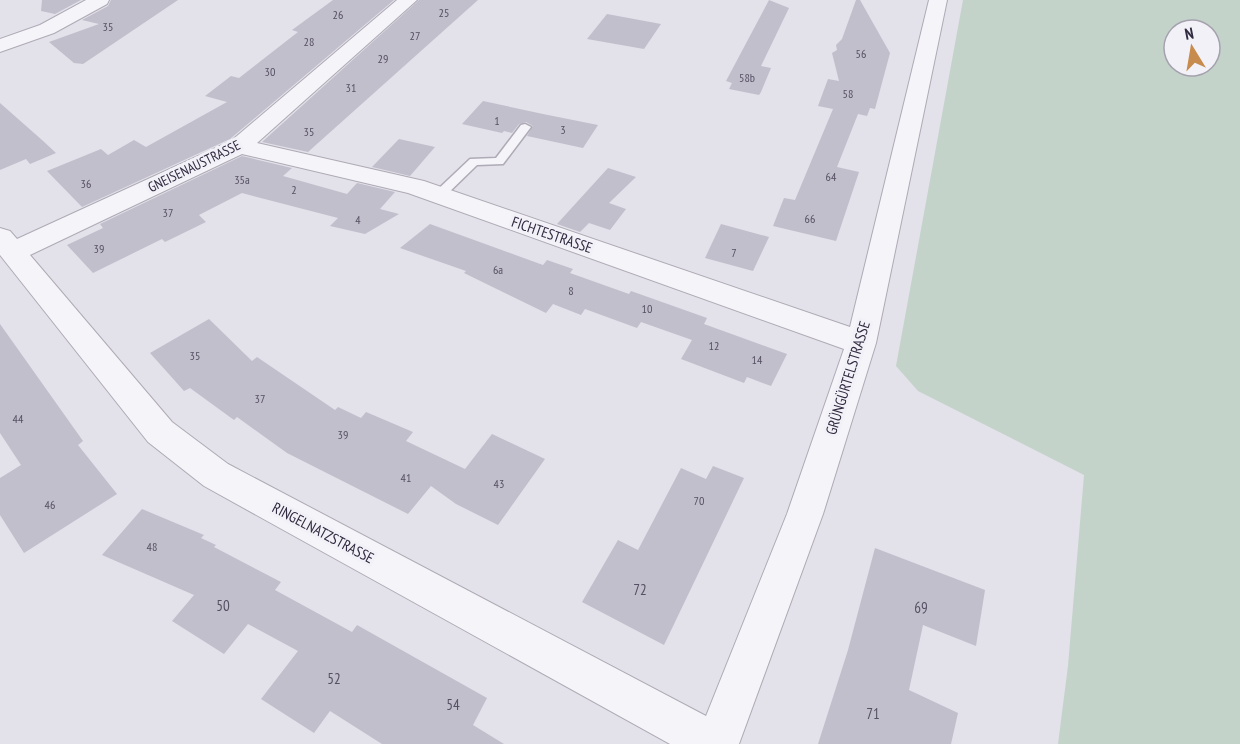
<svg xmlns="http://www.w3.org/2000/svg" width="1240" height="744" font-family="'PT Sans Narrow',sans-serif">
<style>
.green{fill:#c3d3c9;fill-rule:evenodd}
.building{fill:#c2bfcc}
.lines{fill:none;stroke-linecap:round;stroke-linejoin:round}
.service-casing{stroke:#aeaab6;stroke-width:3}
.minor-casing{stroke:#aeaab6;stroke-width:2}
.service{fill:#f5f4f8;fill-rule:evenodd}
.minor{fill:#f5f4f8;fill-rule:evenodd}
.labels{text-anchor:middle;stroke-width:6;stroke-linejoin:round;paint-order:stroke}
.number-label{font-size:12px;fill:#554f63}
.far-street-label{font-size:14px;fill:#312a40;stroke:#f2f1f7}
.street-label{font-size:15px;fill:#312a40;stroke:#f2f1f7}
.near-number-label{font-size:15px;fill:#554f63}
</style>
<rect width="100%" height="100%" fill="#e3e1e9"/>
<path class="green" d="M963 0H1240V744H1058L1068 666 1084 475 918 391 896 366ZM1174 30H1210V66H1174Z"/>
<g class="building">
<path d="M42 0H81L55 14 41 11Z"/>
<path d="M111 0H178L83 64 74 63 49 42 99 24 82 20 108 6Z"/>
<path d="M333 0H394L230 139 82 207 47 171 101 149 108 155 134 140 146 147 227 102 205 96 231 76 239 78 298 32 292 30Z"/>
<path d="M419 0H478L308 152 262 142Z"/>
<path d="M769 0 789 8 761 66 771 68 761 92 759 95 729 89 732 83 726 81Z"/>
<path d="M856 0H860L890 53 875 109 870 108 867 116 858 114 837 167 859 172 836 241 773 226 784 198 795 200 833 109 818 106 828 79 839 81 832 53 837 50 836 45 842 39Z"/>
<path d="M607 14 661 24 644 49 587 39Z"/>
<path d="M483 101 543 114 598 125 583 148 527 136 533 126 526 122 519 124 512 133 504 131 502 133 462 124Z"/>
<path d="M0 103 42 140 56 153 30 164 26 159 0 170Z"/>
<path d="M399 139 435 147 410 176 372 167Z"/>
<path d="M242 156 292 168 283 176 347 194 357 183 395 192 380 209 399 214 365 234 330 226 338 218 242 193 199 215 206 222 165 242 162 239 93 273 67 245 103 228 100 224Z"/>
<path d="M608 168 636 177 609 203 626 209 610 230 589 223 580 232 557 224Z"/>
<path d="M430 224 543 265 547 260 573 269 570 273 629 294 631 291 707 318 704 324 787 354 771 386 747 377 744 383 681 359 692 340 641 322 637 328 585 309 581 315 553 304 546 313 464 273 466 271 400 248Z"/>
<path d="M721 224 769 237 753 271 705 258Z"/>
<path d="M209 319 252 361 257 357 335 410 338 407 361 418 366 412 413 432 406 441 465 469 492 434 545 459 498 525 456 504 431 486 408 514 287 453 237 417 234 420 190 388 184 391 150 353Z"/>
<path d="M0 324 83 441 78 445 117 494 24 553 0 515V478L21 465 0 433Z"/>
<path d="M713 466 744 478 664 645 582 602 618 540 638 550 681 468 706 479Z"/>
<path d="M142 509 204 535 201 538 216 545 214 547 281 582 275 590 352 632 357 625 487 698 473 725 504 744H382L330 711 314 733 261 699 298 651 248 624 224 654 172 621 194 595 102 555Z"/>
<path d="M875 548 985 590 976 646 923 625 909 690 958 713 951 744H818L848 650Z"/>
</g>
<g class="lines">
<defs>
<path id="service" d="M525 124 531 127 503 164 477 165 442 199H434V193L470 159 496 158 521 125Z"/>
<g id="minor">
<path d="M86 0H109L107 4 54 33 0 52V39L40 25Z"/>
<path d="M397 0H417L257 143 424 181 850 327 929 0H947L876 343 823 514 739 744H670L204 486 148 442 0 255V228L10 231 17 239 231 141ZM242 154 408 193 844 349 787 514 706 716 228 464 172 422 30 255Z"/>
</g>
</defs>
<use href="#service" class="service-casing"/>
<use href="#minor" class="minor-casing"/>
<use href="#service" class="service"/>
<use href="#minor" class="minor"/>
</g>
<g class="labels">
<g class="number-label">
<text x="444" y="17">25</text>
<text x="338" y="19">26</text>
<text x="108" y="31">35</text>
<text x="415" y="40">27</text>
<text x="309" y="46">28</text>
<text x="861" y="58">56</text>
<text x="383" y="63">29</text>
<text x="270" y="76">30</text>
<text x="747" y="82">58b</text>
<text x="351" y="92">31</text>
<text x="848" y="98">58</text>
<text x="497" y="125">1</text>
<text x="563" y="134">3</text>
<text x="309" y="136">35</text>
<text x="831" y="181">64</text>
<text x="242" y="184">35a</text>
<text x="86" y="188">36</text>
<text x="294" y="194">2</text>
<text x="168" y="217">37</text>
<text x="810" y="223">66</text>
<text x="358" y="224">4</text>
<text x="99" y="253">39</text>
<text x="734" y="257">7</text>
<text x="498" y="274">6a</text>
<text x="571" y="295">8</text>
<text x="647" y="313">10</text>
<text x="714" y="350">12</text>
<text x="195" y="360">35</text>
<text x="757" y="364">14</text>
<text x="260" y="403">37</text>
<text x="18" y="423">44</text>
<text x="343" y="439">39</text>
<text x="406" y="482">41</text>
<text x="499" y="488">43</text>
<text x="699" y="505">70</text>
<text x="50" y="509">46</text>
<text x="152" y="551">48</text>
</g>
<g class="far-street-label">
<text transform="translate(194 166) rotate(-26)" y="5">GNEISENAUSTRASSE</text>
</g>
<g class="street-label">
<text transform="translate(552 235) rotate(19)" y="5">FICHTESTRASSE</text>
<text transform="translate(848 378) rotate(-73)" y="5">GRÜNGÜRTELSTRASSE</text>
<text transform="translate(323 533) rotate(28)" y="5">RINGELNATZSTRASSE</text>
</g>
<g class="near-number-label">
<text x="640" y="595">72</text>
<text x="223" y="611">50</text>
<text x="921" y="613">69</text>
<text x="334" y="684">52</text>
<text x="453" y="710">54</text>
<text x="873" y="719">71</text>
</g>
</g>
<g transform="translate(1192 48) rotate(349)"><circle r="28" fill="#f2f1f7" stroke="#a5a1ae" stroke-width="1.5"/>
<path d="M0-4.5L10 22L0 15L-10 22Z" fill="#c78c4d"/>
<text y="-9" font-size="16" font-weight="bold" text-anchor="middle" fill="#312a40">N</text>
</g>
</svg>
